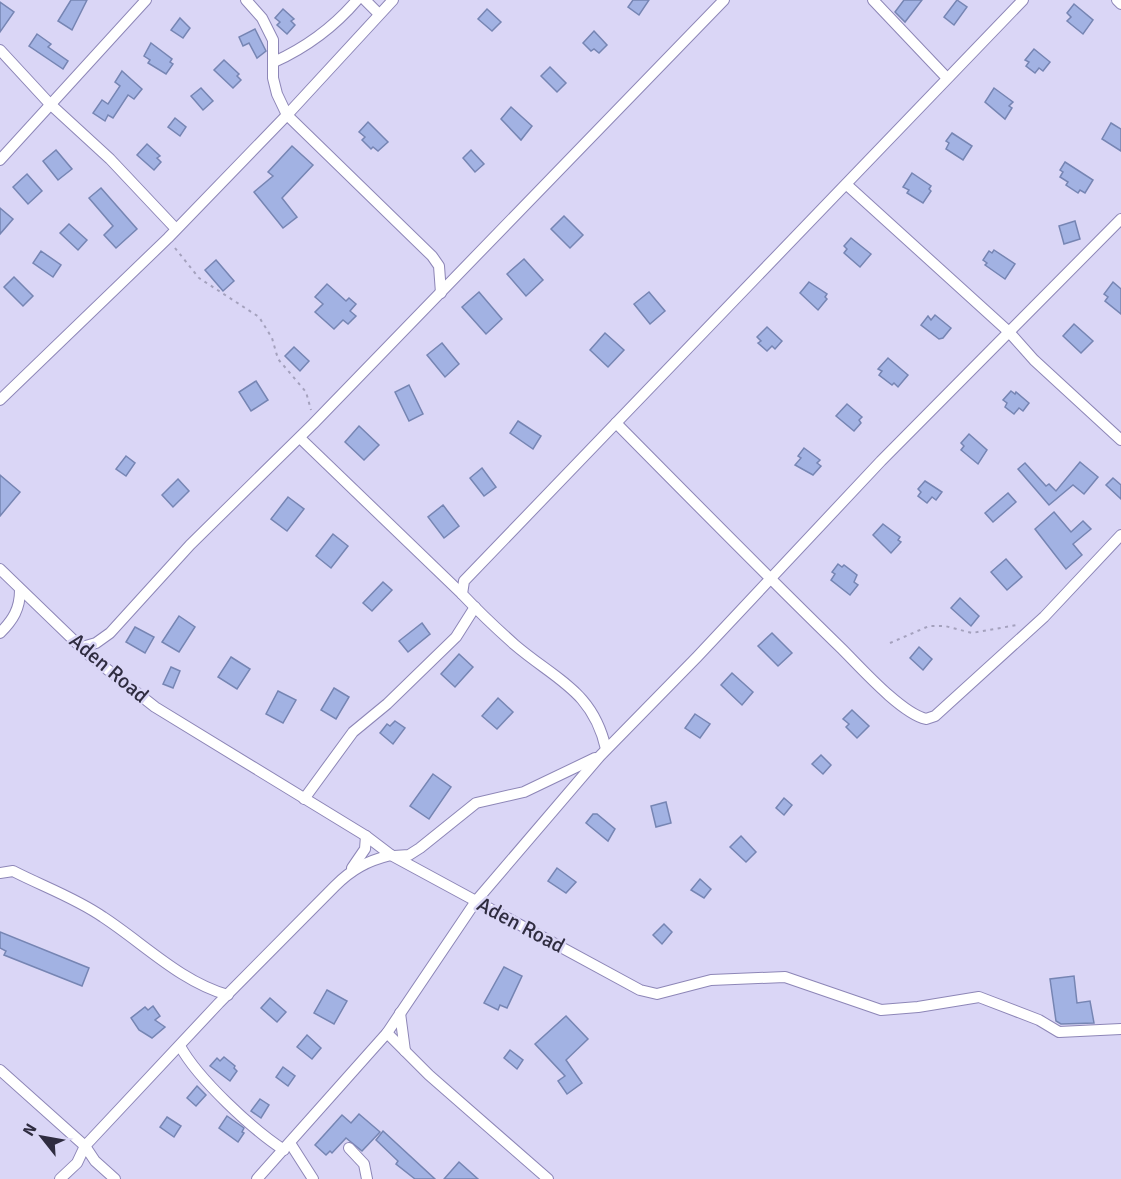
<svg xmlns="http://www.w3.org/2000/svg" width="1121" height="1179" font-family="Signika,sans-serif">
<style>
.building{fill:#a2b2e3;stroke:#7685b3;stroke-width:1.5}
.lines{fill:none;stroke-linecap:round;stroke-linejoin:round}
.minor-casing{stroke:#8d86b7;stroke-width:12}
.path{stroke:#a4a1bd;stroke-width:2;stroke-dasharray:3 4.5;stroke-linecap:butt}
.minor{stroke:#fff;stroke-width:10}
.labels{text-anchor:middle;stroke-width:5;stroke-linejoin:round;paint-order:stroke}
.street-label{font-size:21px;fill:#2f2c40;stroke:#dad6f6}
</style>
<rect width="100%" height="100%" fill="#dad6f6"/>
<g class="building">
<path d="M71 0H87L72 30 58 21Z"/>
<path d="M633 0H649L639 15 628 7Z"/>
<path d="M904 0H922L905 22 895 12Z"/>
<path d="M957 0 967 7 954 25 944 17Z"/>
<path d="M0 2 14 12 0 32Z"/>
<path d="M1074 4 1093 20 1083 34 1067 21 1071 17 1067 13Z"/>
<path d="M283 9 294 19 291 21 295 25 287 34 277 25 280 22 275 18Z"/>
<path d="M487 9 501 22 492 31 478 19Z"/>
<path d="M180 18 190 28 183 38 171 30Z"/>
<path d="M255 29 266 51 257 58 249 43 243 46 239 37Z"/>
<path d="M594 31 607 45 599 53 594 49 591 51 583 43Z"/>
<path d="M37 34 51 44 48 47 68 61 63 69 29 46Z"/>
<path d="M151 43 172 59 170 62 173 64 166 74 148 63 150 60 144 56Z"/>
<path d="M1034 49 1050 62 1043 71 1039 68 1035 73 1026 66 1029 62 1025 60Z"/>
<path d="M224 60 239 74 237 76 241 80 233 88 214 70Z"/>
<path d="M550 67 566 83 557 92 541 76Z"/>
<path d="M122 71 142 89 134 99 128 95 113 118 108 115 105 121 93 113 102 100 108 104 120 86 115 82Z"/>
<path d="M201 88 213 101 203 110 191 96Z"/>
<path d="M994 88 1013 102 1009 106 1012 108 1005 119 985 102Z"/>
<path d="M511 107 532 126 521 140 501 119Z"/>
<path d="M175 118 186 127 180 136 168 127Z"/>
<path d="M368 122 388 142 378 151 373 147 371 149 362 140 365 137 359 132Z"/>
<path d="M1111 123 1121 129V151L1102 139Z"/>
<path d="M952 133 972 146 963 160 946 149 949 143 946 141Z"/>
<path d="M147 144 160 156 157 158 161 162 154 170 137 155Z"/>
<path d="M292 146 313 165 282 198 297 217 283 228 254 192 273 176 268 172Z"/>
<path d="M56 150 72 169 58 180 43 161Z"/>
<path d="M471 150 484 164 475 172 463 158Z"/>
<path d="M1065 162 1093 180 1085 193 1080 190 1078 193 1066 185 1068 182 1060 177 1063 172 1060 170Z"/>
<path d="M912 173 931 186 929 189 931 191 923 203 907 193 909 190 903 187Z"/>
<path d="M27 174 42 191 28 204 13 187Z"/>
<path d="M101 188 137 229 116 248 104 235 113 226 89 198Z"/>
<path d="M0 208 13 219 0 234Z"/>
<path d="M564 216 583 235 570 248 551 229Z"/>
<path d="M1075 221 1080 239 1064 244 1059 226Z"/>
<path d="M69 224 87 240 78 250 60 233Z"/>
<path d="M851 238 871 254 860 267 844 253 847 249 844 246Z"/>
<path d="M994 250 1015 264 1005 279 985 265 987 263 983 260 989 251 992 253Z"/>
<path d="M41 251 61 265 53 277 33 263Z"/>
<path d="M524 259 543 280 526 296 507 274Z"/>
<path d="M216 260 234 281 223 291 205 270Z"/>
<path d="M14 277 33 296 23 306 4 287Z"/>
<path d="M809 282 827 294 825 297 827 299 818 310 800 293Z"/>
<path d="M1113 282 1121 289V314L1105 301 1108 297 1104 294Z"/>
<path d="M327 284 346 301 349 298 356 304 350 311 356 316 348 324 343 320 334 329 315 312 323 304 315 297Z"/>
<path d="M479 292 502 319 486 334 462 307Z"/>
<path d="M649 292 665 311 650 324 634 304Z"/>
<path d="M935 315 951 328 943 338 939 339 921 325 928 316 931 320Z"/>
<path d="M1074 324 1093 341 1081 353 1063 336Z"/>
<path d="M767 327 782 341 775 349 772 346 767 351 758 343 761 341 757 337Z"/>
<path d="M605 333 624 350 608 367 590 350Z"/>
<path d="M442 343 459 364 445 377 427 355Z"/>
<path d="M294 347 309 361 300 371 285 356Z"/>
<path d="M888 358 908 375 898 387 894 383 892 385 879 375 882 371 878 369Z"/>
<path d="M256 381 268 400 251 411 239 392Z"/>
<path d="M409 385 423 414 409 421 395 392Z"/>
<path d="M1011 391 1015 394 1016 392 1029 403 1023 411 1019 408 1014 414 1005 407 1007 403 1003 400Z"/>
<path d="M847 404 862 417 859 420 861 423 854 431 836 416Z"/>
<path d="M518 421 541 436 533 449 510 433Z"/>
<path d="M359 426 379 445 364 460 345 442Z"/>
<path d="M969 434 987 450 978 464 961 450 964 446 961 443Z"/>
<path d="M804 448 820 460 817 463 821 466 813 475 795 465 801 458 798 456Z"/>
<path d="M126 456 135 463 126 476 116 469Z"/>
<path d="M1080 462 1098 477 1084 494 1073 485 1049 505 1018 469 1025 463 1046 486 1049 484 1056 491Z"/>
<path d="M482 468 496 487 484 496 470 478Z"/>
<path d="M0 475 20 492 0 516Z"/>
<path d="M1113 478 1121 485V499L1106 485Z"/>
<path d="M178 479 189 491 173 507 162 495Z"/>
<path d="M925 481 942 492 936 500 932 497 927 503 918 496 921 492 918 489Z"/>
<path d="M1008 493 1016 502 993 522 985 513Z"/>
<path d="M288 497 304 509 287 531 271 519Z"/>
<path d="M443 505 459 526 444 538 428 517Z"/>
<path d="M1054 512 1071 532 1083 521 1091 529 1073 544 1082 555 1066 569 1035 529Z"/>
<path d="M883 524 900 537 898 540 901 542 891 553 873 535Z"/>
<path d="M333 534 348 546 331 568 316 556Z"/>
<path d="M1006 559 1022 577 1007 590 991 572Z"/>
<path d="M838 564 842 567 844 565 857 575 854 582 858 585 850 595 831 580 835 574 832 572Z"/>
<path d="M383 582 392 590 372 611 363 603Z"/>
<path d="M960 598 979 616 971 626 951 608Z"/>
<path d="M179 616 195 627 179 652 162 642Z"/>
<path d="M422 623 430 634 408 652 399 641Z"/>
<path d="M135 627 154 637 145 653 126 642Z"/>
<path d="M772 633 792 653 778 666 758 646Z"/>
<path d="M919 647 932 659 923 670 910 658Z"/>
<path d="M459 654 473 667 455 687 441 674Z"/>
<path d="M231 657 250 669 237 689 218 677Z"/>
<path d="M171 667 180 671 173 688 163 684Z"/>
<path d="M732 673 753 692 742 705 721 685Z"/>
<path d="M334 688 349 697 336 719 321 710Z"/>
<path d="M278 691 296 700 283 723 266 714Z"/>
<path d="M498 698 513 712 497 729 482 716Z"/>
<path d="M852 710 869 726 857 738 846 727 849 724 843 719Z"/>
<path d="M695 714 710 724 700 738 685 728Z"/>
<path d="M395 721 405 728 393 744 380 733 387 724 390 726Z"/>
<path d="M821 755 831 765 823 774 812 764Z"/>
<path d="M433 774 451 787 429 819 410 806Z"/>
<path d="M784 798 792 805 784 815 776 808Z"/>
<path d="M666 802 671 823 656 827 651 806Z"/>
<path d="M593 814H597L615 829 608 841 586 823Z"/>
<path d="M741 836 756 852 746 862 730 847Z"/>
<path d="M557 868 576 882 566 893 548 881Z"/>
<path d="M700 879 711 889 704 898 691 890Z"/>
<path d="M664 924 672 932 662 944 653 935Z"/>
<path d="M0 932 89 968 82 986 4 955 6 951 0 948Z"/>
<path d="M504 967 522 976 507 1008 500 1005 498 1010 484 1003Z"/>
<path d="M1074 976 1077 1003 1090 1001 1094 1023 1061 1024 1056 1021 1050 979Z"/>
<path d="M327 990 347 1001 334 1024 314 1013Z"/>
<path d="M270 998 286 1012 277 1022 261 1008Z"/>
<path d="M153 1006 160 1016 155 1020 165 1027 152 1038 139 1030 131 1018 145 1007 148 1010Z"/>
<path d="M566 1016 588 1039 566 1060 582 1083 567 1094 558 1081 565 1076 535 1044Z"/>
<path d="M307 1035 321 1048 312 1059 297 1047Z"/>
<path d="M510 1050 523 1060 517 1069 504 1058Z"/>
<path d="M224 1057 235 1066 234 1068 237 1071 230 1081 210 1066 217 1058 220 1061Z"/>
<path d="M283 1067 295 1076 288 1086 276 1077Z"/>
<path d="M197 1086 206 1095 196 1106 187 1098Z"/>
<path d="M260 1099 269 1105 261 1118 251 1111Z"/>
<path d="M359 1114 380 1132 362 1151 346 1138 332 1153 330 1151 326 1155 315 1145 342 1115 351 1123Z"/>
<path d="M227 1116 244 1128 242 1132 244 1133 238 1142 219 1128Z"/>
<path d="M167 1117 181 1126 174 1137 160 1127Z"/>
<path d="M383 1131 435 1179H415L396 1164 398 1161 376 1140Z"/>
<path d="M459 1162 478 1179H444Z"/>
</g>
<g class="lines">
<defs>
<g id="minor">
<path d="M246 0 262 18 273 40V78L277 94 287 115 432 256 439 266 441 293"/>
<path d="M365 0 379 14"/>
<path d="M873 0 946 77"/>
<path d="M1117 0 1121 4"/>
<path d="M0 50 49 103 110 159 176 229"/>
<path d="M274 62C307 47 334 27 357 0"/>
<path d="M0 160 146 0"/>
<path d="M847 185 1009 332 1034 360 1121 440"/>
<path d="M0 400 168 238 287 115 393 0"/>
<path d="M616 423C691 499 766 575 842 649 861 668 901 713 926 719L935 716 1044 617 1121 535"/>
<path d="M300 438 462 594"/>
<path d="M0 569 89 655 155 707 366 836 391 855 640 990 657 994 711 980 785 977 881 1010 918 1007 979 997 1039 1020 1059 1032 1121 1029"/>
<path d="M0 633C13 620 20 609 20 590"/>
<path d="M82 647 96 643 110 633 190 545 313 424 724 0"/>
<path d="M606 749C593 691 556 680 515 645 497 629 479 612 462 594L464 581 1023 0"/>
<path d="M304 799 353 732 387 704 456 637 475 607"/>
<path d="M394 856 409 855 420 848 476 803 524 792 595 758"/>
<path d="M352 868 365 849 366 836"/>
<path d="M0 873 13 871C42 886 76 898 103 917 143 943 181 982 228 995"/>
<path d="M400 1013 405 1051"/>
<path d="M387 1033 429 1075 548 1179"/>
<path d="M180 1046C198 1079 253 1130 284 1150"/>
<path d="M0 1070 85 1146 95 1161 115 1179"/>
<path d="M290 1143 313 1179"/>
<path d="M349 1148 364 1164 367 1179"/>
<path d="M60 1179 77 1163 85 1146 219 1003 335 886C352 869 367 861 391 855"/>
<path d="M257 1179 387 1033 476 901 600 756 697 657 881 461 1121 219"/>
</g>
</defs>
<use href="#minor" class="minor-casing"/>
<g class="path">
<path d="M175 248 199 278 259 317 272 338 278 359 306 392 311 410"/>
<path d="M890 643 929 626H945L972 633 1017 625"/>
</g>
<use href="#minor" class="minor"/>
</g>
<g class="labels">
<g class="street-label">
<text transform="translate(109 668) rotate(40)" y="7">Aden Road</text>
<text transform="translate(521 925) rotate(28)" y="7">Aden Road</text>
</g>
</g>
<g transform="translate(42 1137) rotate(301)" stroke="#dad6f6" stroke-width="4.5" paint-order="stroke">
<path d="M0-4.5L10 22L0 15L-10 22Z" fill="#2f2c40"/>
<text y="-9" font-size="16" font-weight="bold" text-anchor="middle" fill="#2f2c40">N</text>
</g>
</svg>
